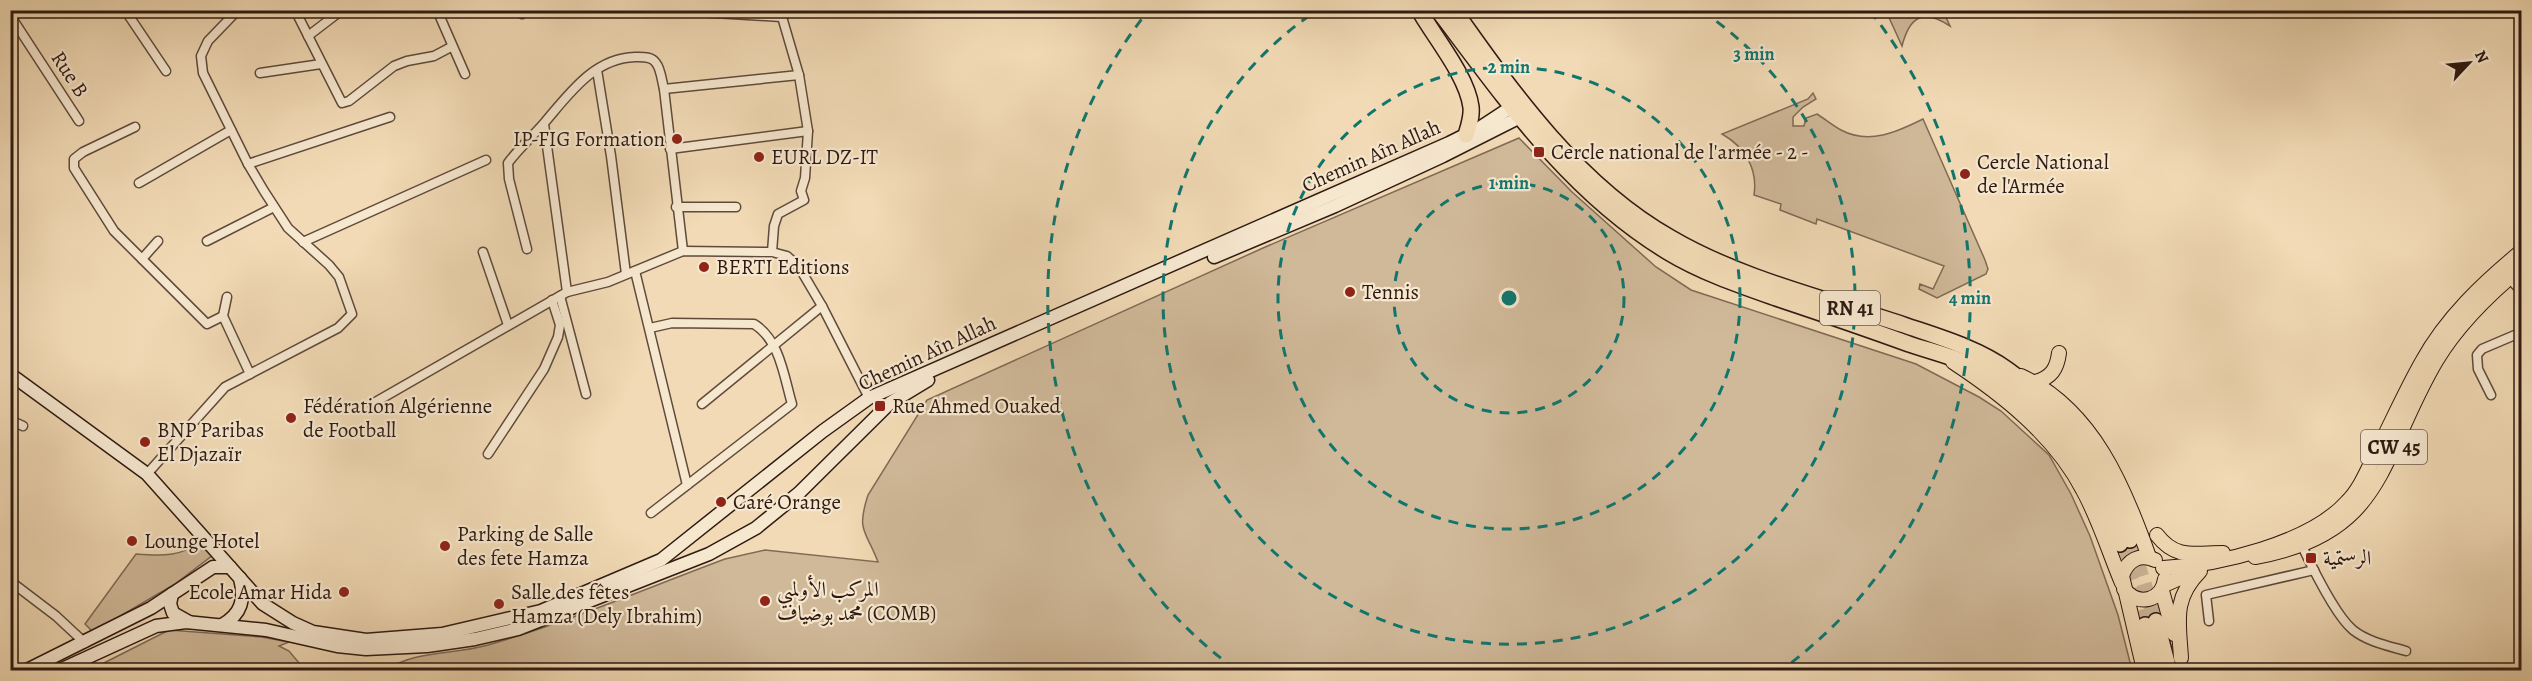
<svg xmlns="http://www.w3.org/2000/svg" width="2532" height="681" font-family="Alegreya,Amiri,serif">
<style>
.green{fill:#d0b999;stroke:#7f6a56;stroke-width:1.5}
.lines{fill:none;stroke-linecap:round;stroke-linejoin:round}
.highway-tunnel{stroke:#cab494;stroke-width:15;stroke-dasharray:15 8;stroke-linecap:butt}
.street-casing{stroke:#5f4a3b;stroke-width:11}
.secondary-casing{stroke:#2e1a12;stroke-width:15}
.primary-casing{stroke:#2e1a12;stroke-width:16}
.highway-casing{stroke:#2e1a12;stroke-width:18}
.street{stroke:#f6e7cf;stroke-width:8}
.secondary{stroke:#f6e7cf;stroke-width:12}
.primary{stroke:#f1dab5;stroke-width:14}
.highway{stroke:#f1dab5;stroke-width:15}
.ring{fill:none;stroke:#0f766e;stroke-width:3;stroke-dasharray:10 8}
.poi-dot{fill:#8f2418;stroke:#f6e7cf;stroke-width:2}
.labels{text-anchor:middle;stroke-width:4.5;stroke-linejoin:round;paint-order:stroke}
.shield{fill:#f6e7cf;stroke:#6a584b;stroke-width:1.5}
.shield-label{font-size:20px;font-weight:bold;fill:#2e1a12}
.street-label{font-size:21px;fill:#2e1a12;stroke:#f6e7cf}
.poi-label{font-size:21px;fill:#2e1a12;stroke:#f6e7cf;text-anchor:start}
.centre{fill:#0f766e;stroke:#f6e7cf;stroke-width:3}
.ring-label{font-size:18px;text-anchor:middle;font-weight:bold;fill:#0f766e;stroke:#f6e7cf;stroke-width:4.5;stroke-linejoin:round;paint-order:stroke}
</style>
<rect width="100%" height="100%" fill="#f1dab5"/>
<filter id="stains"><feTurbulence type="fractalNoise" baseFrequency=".00333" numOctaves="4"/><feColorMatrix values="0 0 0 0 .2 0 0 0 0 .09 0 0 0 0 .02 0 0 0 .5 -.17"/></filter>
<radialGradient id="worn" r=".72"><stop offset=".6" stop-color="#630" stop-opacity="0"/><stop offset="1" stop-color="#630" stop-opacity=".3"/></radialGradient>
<g class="green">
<path d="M1886 11H1943L1950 26C1924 9 1910 15 1902 46Z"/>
<path d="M1813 93 1816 99 1803 107 1793 117V126H1804L1806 118 1817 114C1825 119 1832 125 1841 130 1869 145 1897 132 1923 119L1985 260 1988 269 1986 274 1937 298 1919 289 1920 284 1933 289 1944 266 1817 219 1816 224 1780 210 1781 204 1754 195C1758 169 1745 147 1722 134L1808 99Z"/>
<path d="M1519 138 1572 192 1656 267 1691 290 1916 364 1979 397 2001 411 2049 455 2071 494 2090 536 2118 615 2132 670H386C416 650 454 655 488 645 568 622 647 588 725 559L765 550 878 562C866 530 856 532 868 495L927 400 1263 248Z"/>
<path d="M202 541 213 555 175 584 93 632 85 624 136 554C162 556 181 557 202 541Z"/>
<path d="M169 630 262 637 289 642 279 646 289 651 305 670H90Z"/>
</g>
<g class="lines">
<g class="highway-tunnel">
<path d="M2130 540 2156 621"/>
<path d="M2120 544 2145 625"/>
</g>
<defs>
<g id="street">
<path d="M125 10 166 71"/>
<path d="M295 10 342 103 349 101 394 66 407 61 434 56 451 47"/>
<path d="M437 10 465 74"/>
<path d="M520 10 522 14"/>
<path d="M664 10 781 17"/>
<path d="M10 15 79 121"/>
<path d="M308 36 342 10"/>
<path d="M597 70 611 156 626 274"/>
<path d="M260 73 321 64"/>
<path d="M664 89 799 75"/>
<path d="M544 124 567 292"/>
<path d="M135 127 83 152 74 159V168L114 231 142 259"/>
<path d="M670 149 808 131"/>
<path d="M248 164 390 117"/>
<path d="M139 183 231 130"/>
<path d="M676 207H736"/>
<path d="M158 241 142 259 207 324 223 316"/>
<path d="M207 241 274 207"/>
<path d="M303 242 486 160"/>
<path d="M527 249 509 179 508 163C519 148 533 136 545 122 569 94 594 58 635 57 642 57 652 56 656 63 661 69 662 82 664 89L683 251"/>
<path d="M483 252 508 325"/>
<path d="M772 252 774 226 778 214 804 200 801 191 805 178 808 131 799 75 780 10"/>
<path d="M635 271 687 485"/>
<path d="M2509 278 2522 292"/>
<path d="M560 296 586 394"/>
<path d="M227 297 223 316 250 374"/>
<path d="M650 328 672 323 754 324C780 340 784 377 792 404L651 513"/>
<path d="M2491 395 2478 369 2477 355 2482 349 2522 332"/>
<path d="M372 404 567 292 608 282 683 251 772 252 787 256 799 267 822 306 869 398"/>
<path d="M702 404 822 306"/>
<path d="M10 420 23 426"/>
<path d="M488 454 544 369 558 337 560 325 552 300"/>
<path d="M147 474 225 387 338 328 352 314 339 277 329 265 288 228 264 191 248 164 203 73 201 56 208 41 236 12 245 10"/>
<path d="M2302 546C2312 567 2336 616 2353 630 2368 642 2389 646 2406 651"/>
<path d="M10 581 56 616 85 643"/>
<path d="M2209 621 2206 595 2314 570"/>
</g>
<g id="secondary">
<path d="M1214 257 1335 206 1443 156 1528 113"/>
<path d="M10 374 147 474 263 604 293 623 313 632 366 640 442 634 541 611 661 560 823 431 869 398 1449 143 1481 127 1519 102"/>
<path d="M172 594 170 604 173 613 189 622"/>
<path d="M222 625C242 614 245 599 240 578"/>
<path d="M27 670 151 608 213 567H230"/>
<path d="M60 670 156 626 186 622 266 630 337 646 366 649 427 646 475 639 518 629 709 554 756 528 799 493 890 403 928 380"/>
</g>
<g id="primary">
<path d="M1953 362C2003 395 2055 436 2083 490 2099 519 2109 552 2122 583"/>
<path d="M2021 376C2093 410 2124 486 2149 557"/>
<path d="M2035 382C2051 378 2057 369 2059 353"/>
<path d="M2157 535C2176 560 2195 553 2223 553"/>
<path d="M2255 557C2386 534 2379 458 2436 361 2458 324 2489 294 2522 267"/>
<path d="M2163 568C2218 565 2309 544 2347 502 2360 489 2367 471 2375 455 2391 424 2405 392 2422 362 2446 318 2483 283 2522 251"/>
<path d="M2164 585 2198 570"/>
<path d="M2124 589C2138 607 2162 601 2165 579"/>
<path d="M2162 591 2174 634"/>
<path d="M2181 658C2179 623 2172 599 2200 571"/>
<path d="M2144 670 2122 576C2127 560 2140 553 2155 560"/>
</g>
<g id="highway">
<path d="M1419 10C1435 38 1467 76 1471 107 1472 117 1469 125 1466 135"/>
<path d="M1438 10C1506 100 1570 193 1668 252 1701 272 1739 285 1776 298 1821 313 1865 328 1909 344 1933 352 1959 358 1982 370 2049 406 2094 474 2120 544"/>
<path d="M1454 10C1514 95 1579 186 1671 238 1741 279 1827 299 1904 325 1939 337 1978 348 2008 370 2067 412 2105 472 2130 540"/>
<path d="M2156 621 2169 670"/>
<path d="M2145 625 2156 670"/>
</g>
</defs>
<use href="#street" class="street-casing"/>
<use href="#secondary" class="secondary-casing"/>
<use href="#primary" class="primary-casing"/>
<use href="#highway" class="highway-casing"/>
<use href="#street" class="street"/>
<use href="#secondary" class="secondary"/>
<use href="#primary" class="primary"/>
<use href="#highway" class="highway"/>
</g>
<g class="ring">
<circle cx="1509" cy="298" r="115"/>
<circle cx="1509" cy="298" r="231"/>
<path d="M1702 11A346 346 0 1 1 1316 11"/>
<path d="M1235 669A461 461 0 0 1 1148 11M1870 11A461 461 0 0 1 1783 669"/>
</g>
<g class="poi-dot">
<circle cx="677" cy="139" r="6"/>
<rect x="1533" y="146" width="12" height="12" rx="3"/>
<circle cx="759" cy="157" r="6"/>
<circle cx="1965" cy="174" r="6"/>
<circle cx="704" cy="267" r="6"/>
<circle cx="1350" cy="292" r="6"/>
<rect x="874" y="400" width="12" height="12" rx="3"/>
<circle cx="291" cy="418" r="6"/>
<circle cx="145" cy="442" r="6"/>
<circle cx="721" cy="502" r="6"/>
<circle cx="132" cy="541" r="6"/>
<circle cx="445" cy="546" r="6"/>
<rect x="2305" y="552" width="12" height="12" rx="3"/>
<circle cx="344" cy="592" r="6"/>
<circle cx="765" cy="601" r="6"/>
<circle cx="499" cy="604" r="6"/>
</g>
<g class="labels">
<g class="shield">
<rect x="1820" y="291" width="60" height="34" rx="4.5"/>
<rect x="2361" y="430" width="66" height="34" rx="4.5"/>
</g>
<g class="shield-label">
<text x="1850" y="315">RN 41</text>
<text x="2394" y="454">CW 45</text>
</g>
<g class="street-label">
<text transform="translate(70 74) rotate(57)" y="7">Rue B</text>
<text transform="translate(1371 156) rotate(-24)" y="7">Chemin Aîn Allah</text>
<text transform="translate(927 353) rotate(-25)" y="7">Chemin Aîn Allah</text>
</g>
<g class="poi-label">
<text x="665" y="146" text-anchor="end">IP-FIG Formation</text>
<text x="1551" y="159">Cercle national de l'armée - 2 -</text>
<text x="771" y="164">EURL DZ-IT</text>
<text x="1977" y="169">Cercle National<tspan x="1977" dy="24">de l'Armée</tspan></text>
<text x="716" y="274">BERTI Editions</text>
<text x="1362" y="299">Tennis</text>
<text x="303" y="413">Fédération Algérienne<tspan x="303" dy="24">de Football</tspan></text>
<text x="892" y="413">Rue Ahmed Ouaked</text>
<text x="157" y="437">BNP Paribas<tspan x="157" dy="24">El Djazaïr</tspan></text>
<text x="733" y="509">Caré Orange</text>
<text x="457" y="541">Parking de Salle<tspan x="457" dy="24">des fete Hamza</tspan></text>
<text x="144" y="548">Lounge Hotel</text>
<text x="2323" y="565">الرستمية</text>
<text x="777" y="596">المركب الأولمبي<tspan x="777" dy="24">محمد بوضياف (COMB)</tspan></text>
<text x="332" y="599" text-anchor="end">Ecole Amar Hida</text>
<text x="511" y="599">Salle des fêtes<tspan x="511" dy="24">Hamza (Dely Ibrahim)</tspan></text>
</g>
</g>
<circle cx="1509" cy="298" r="9" class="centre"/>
<g class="ring-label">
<text x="1754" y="60">3 min</text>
<text x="1509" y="73">2 min</text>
<text x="1509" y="189">1 min</text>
<text x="1970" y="304">4 min</text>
</g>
<rect width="2532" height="681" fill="none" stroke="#f1dab5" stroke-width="36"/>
<rect x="12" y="12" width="2508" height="657" fill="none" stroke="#2e1a12" stroke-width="3"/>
<rect x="18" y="18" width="2496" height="645" fill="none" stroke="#2e1a12" stroke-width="1.5"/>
<g transform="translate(2469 63) rotate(64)" stroke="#f6e7cf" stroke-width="4.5" paint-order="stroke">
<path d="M0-4.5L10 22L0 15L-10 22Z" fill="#2e1a12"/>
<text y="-9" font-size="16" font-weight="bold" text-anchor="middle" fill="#2e1a12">N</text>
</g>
<rect width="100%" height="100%" filter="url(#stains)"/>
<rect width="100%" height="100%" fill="url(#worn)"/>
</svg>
